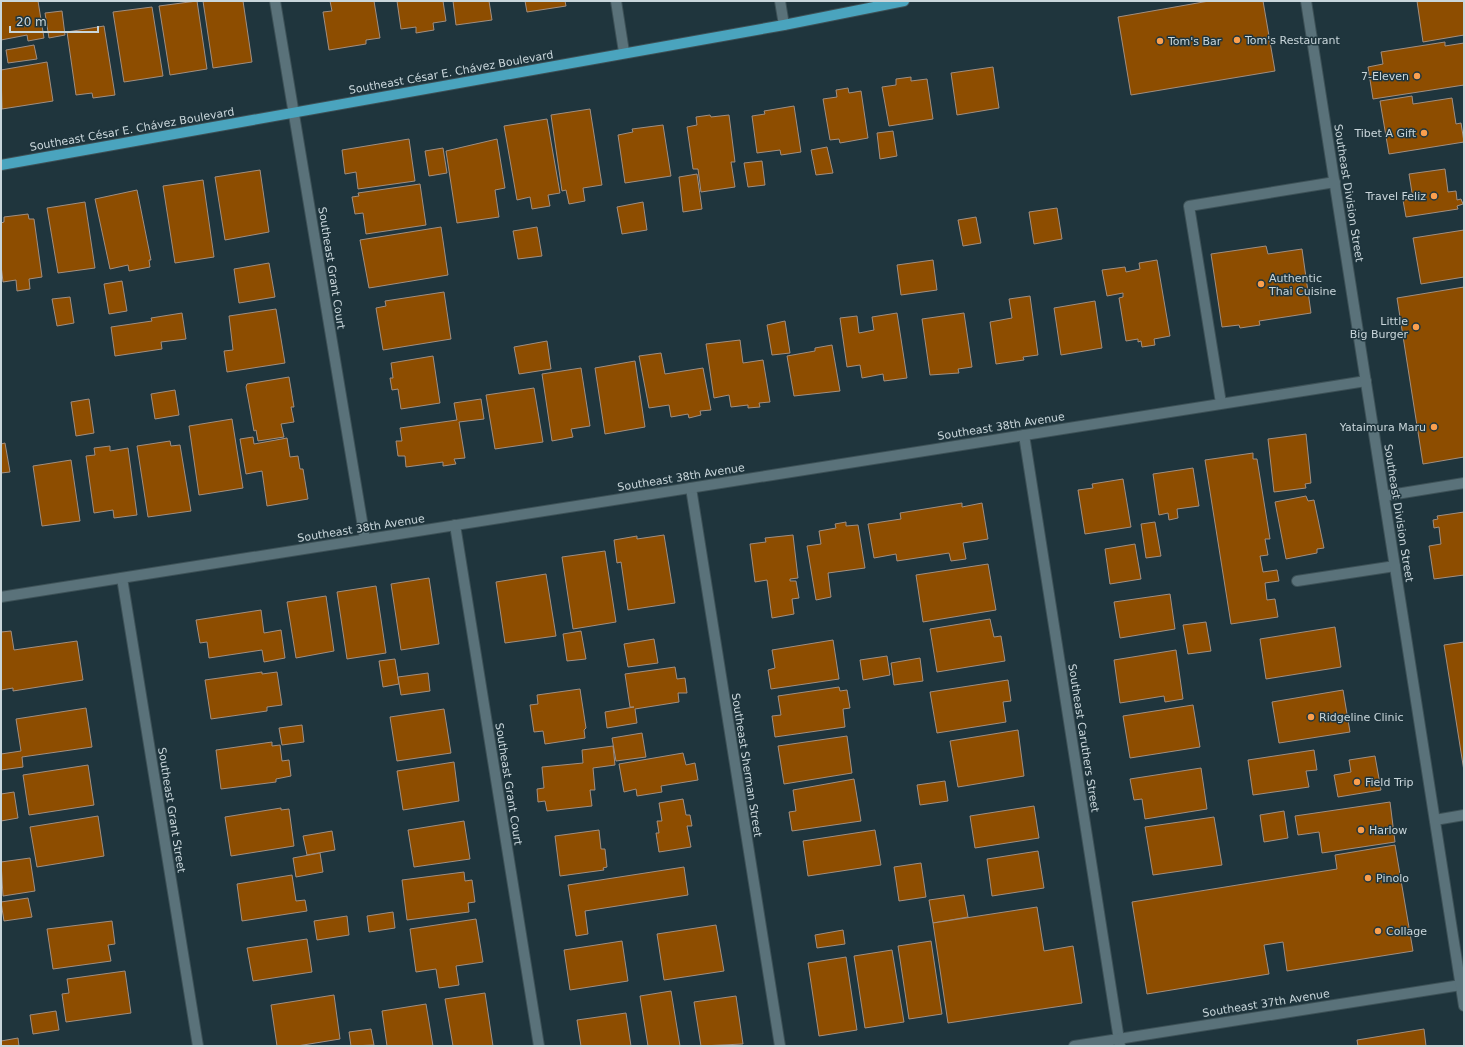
<svg xmlns="http://www.w3.org/2000/svg" width="1465" height="1047" font-family="'DejaVu Sans',sans-serif">
<style>
.building{fill:#8d4d00;stroke:#a18e80}
.lines{fill:none;stroke-linecap:round;stroke-linejoin:round}
.service-casing{stroke:#3d5157;stroke-width:12}
.minor-casing{stroke:#3d5157;stroke-width:12}
.secondary-casing{stroke:#3d5157;stroke-width:12}
.primary-casing{stroke:#3d5157;stroke-width:12}
.service{stroke:#5a727a;stroke-width:10}
.minor{stroke:#5a727a;stroke-width:10}
.secondary{stroke:#5a727a;stroke-width:10}
.primary{stroke:#4aa4be;stroke-width:10}
.poi-dot{fill:#fa9f4e;stroke:#1f353d;stroke-width:1.5}
.labels{text-anchor:middle;stroke-width:3;stroke-linejoin:round;paint-order:stroke}
.poi-label{font-size:11px;fill:#c9d6db;stroke:#1f353d;text-anchor:start}
.street-label{font-size:11px;fill:#c9d6db;stroke:#1f353d}
</style>
<rect width="100%" height="100%" fill="#1f353d"/>
<g class="building">
<path d="M1 1H38L44 38 28 41 27 35 1 40Z"/>
<path d="M197 1 207 69 170 75 159 6Z"/>
<path d="M203 1H243L252 62 213 68Z"/>
<path d="M330 1H374L380 38 366 40V44L329 50 323 12 332 11Z"/>
<path d="M397 1H443L446 21 433 23 434 30 416 33V27L401 29Z"/>
<path d="M453 1H489L492 20 456 25Z"/>
<path d="M525 1H565L566 6 527 12Z"/>
<path d="M1209 1H1263L1275 71 1131 95 1118 17Z"/>
<path d="M1417 1H1464V35L1423 42Z"/>
<path d="M152 7 163 76 124 82 113 12Z"/>
<path d="M62 11 65 35 49 38 45 13Z"/>
<path d="M104 26 115 95 93 98 92 93 76 95 67 32Z"/>
<path d="M1445 42V46L1464 43V85L1373 99 1368 67 1383 64 1381 52Z"/>
<path d="M34 45 37 59 8 63 6 50Z"/>
<path d="M47 62 53 101 2 109 1 70Z"/>
<path d="M993 67 999 108 957 115 951 73Z"/>
<path d="M911 77V81L927 79 933 119 889 126 882 87 896 85V79Z"/>
<path d="M848 88 849 93 861 91 868 138 840 143 839 139 830 140 823 99 837 97 836 90Z"/>
<path d="M1412 96 1413 104 1452 98 1456 124 1461 123 1464 142 1389 154 1380 101Z"/>
<path d="M794 106 801 152 781 155 780 150 757 153 752 116 765 114 764 111Z"/>
<path d="M590 109 602 185 583 188 585 201 569 204 566 190 562 191 551 115Z"/>
<path d="M710 115 711 117 729 115 735 162H731L735 187 701 192 698 169H693L687 127 697 125 696 117Z"/>
<path d="M547 119 560 193 548 195 550 206 532 209 530 197 517 200 504 126Z"/>
<path d="M663 125 671 176 625 183 618 135 633 132 632 129Z"/>
<path d="M893 131 897 156 880 159 877 133Z"/>
<path d="M409 139 415 181 358 189 356 172 345 174 342 150Z"/>
<path d="M497 139 505 188 495 190 499 217 457 223 446 151Z"/>
<path d="M827 147 833 173 816 175 811 150Z"/>
<path d="M443 148 447 173 429 176 425 151Z"/>
<path d="M762 161 765 185 748 187 744 163Z"/>
<path d="M1445 169 1448 192 1456 191 1457 200 1461 199 1463 204 1457 206 1458 209 1406 217 1403 200 1413 199 1409 174Z"/>
<path d="M260 170 269 232 225 240 215 177Z"/>
<path d="M697 174 702 209 683 212 679 177Z"/>
<path d="M203 180 214 257 175 263 163 186Z"/>
<path d="M420 184 426 225 366 234 363 213 355 214 352 197 359 196 358 193Z"/>
<path d="M137 190 151 260H149L150 267 129 271 128 265 110 269 95 199Z"/>
<path d="M85 202 95 268 58 273 47 208Z"/>
<path d="M643 202 647 230 622 234 617 207Z"/>
<path d="M1057 208 1062 239 1034 244 1029 212Z"/>
<path d="M28 214 29 219H34L42 277 29 279 30 289 17 291 16 280 3 282 1 265V223L4 222V217Z"/>
<path d="M976 217 981 243 963 246 958 220Z"/>
<path d="M441 227 448 275 369 288 360 240Z"/>
<path d="M537 227 542 256 518 259 513 231Z"/>
<path d="M1464 230V277L1421 284 1413 238Z"/>
<path d="M1266 246 1268 254 1302 249 1311 313 1259 321 1260 325 1240 328 1239 325 1222 327 1211 254Z"/>
<path d="M933 260 937 290 901 295 897 265Z"/>
<path d="M1157 260 1170 336 1154 339 1155 345 1142 347 1141 341 1138 342V339L1126 341 1119 298 1123 297V293L1107 296 1102 270 1125 267 1126 272 1140 269 1139 263Z"/>
<path d="M269 263 275 297 239 303 234 269Z"/>
<path d="M122 281 127 311 109 314 104 284Z"/>
<path d="M1464 287V457L1423 464 1397 298Z"/>
<path d="M444 292 451 339 383 350 376 308 386 306 385 301Z"/>
<path d="M1030 296 1038 355 1023 357 1024 360 996 364 990 322 1012 318 1009 299Z"/>
<path d="M70 297 74 323 57 326 52 299Z"/>
<path d="M1095 301 1102 348 1061 355 1054 308Z"/>
<path d="M276 309 285 363 227 372 224 351 233 350 229 316Z"/>
<path d="M182 313 186 339 161 342 162 349 115 356 111 327 152 321 151 318Z"/>
<path d="M897 313 907 378 884 381 883 374 862 378 860 365 847 367 840 318 857 316 859 333 874 330 872 317Z"/>
<path d="M964 313 972 367 958 369 959 373 930 375 922 319Z"/>
<path d="M785 321 790 353 772 355 767 325Z"/>
<path d="M740 340 743 363 763 360 770 402 759 403 760 407 748 408V405L731 407 729 395 714 398 706 344Z"/>
<path d="M547 341 551 369 519 374 514 347Z"/>
<path d="M832 345 840 391 794 396 787 356 815 351V348Z"/>
<path d="M661 353 665 374 703 368 711 410 700 411 701 415 689 418 688 414 671 417 669 405 649 408 639 356Z"/>
<path d="M433 356 440 403 401 409 398 389 392 390 390 378H393L391 363Z"/>
<path d="M635 361 645 427 605 434 595 368Z"/>
<path d="M581 368 590 426 571 429 573 437 552 441 542 374Z"/>
<path d="M289 377 294 407H291L294 422 281 424 284 437 258 441 256 430 254 431 246 387 247 384Z"/>
<path d="M534 388 543 442 495 449 486 395Z"/>
<path d="M175 390 179 415 155 419 151 394Z"/>
<path d="M89 399 94 433 76 436 71 402Z"/>
<path d="M481 399 484 419 459 422 465 458 454 459 456 464 443 466V462L406 467 405 456H398L396 441H402L400 428 457 420 454 403Z"/>
<path d="M232 419 243 488 199 495 189 426Z"/>
<path d="M1306 434 1311 483 1305 484 1306 488 1274 492 1268 439Z"/>
<path d="M253 437 254 444 287 438 290 457 298 456 300 469H303L308 499 267 506 262 471 246 474 240 439Z"/>
<path d="M170 441 171 446 180 445 191 511 148 517 137 446Z"/>
<path d="M5 443 10 472 1 473V444Z"/>
<path d="M110 446V451L128 448 137 515 114 518 113 510 94 513 86 456 95 455 94 448Z"/>
<path d="M1253 453V459H1257L1270 539H1265L1268 555 1260 556 1263 572 1277 570 1279 581 1265 583 1267 600 1275 599 1278 617 1231 624 1205 460Z"/>
<path d="M71 460 80 521 42 526 33 466Z"/>
<path d="M1193 468 1199 506 1177 509 1178 518 1169 520 1168 513 1159 515 1153 474Z"/>
<path d="M1123 479 1131 527 1085 534 1078 490 1093 488 1092 484Z"/>
<path d="M1306 496 1308 501 1314 500 1324 548 1317 549V553L1286 559 1275 502Z"/>
<path d="M962 503V507L982 503 988 539 963 543 966 559 951 561 949 553 897 561 896 554 874 558 868 524 901 519 900 513Z"/>
<path d="M1464 512V575L1434 579 1429 546 1441 544 1439 527 1434 528 1433 520 1438 519 1437 516Z"/>
<path d="M846 522V526L858 525 865 568 828 573 831 597 816 600 807 546 821 544 819 531 836 528 835 524Z"/>
<path d="M1155 522 1161 556 1146 558 1141 524Z"/>
<path d="M664 535 675 603 628 610 621 562 617 563 614 540 637 536V539Z"/>
<path d="M793 535 798 578 790 579V581H796L799 598 792 599 794 614 772 618 767 580 755 582 750 544 766 542 765 538Z"/>
<path d="M1135 544 1141 579 1110 584 1105 549Z"/>
<path d="M605 551 616 622 573 629 562 557Z"/>
<path d="M988 564 996 610 923 622 916 575Z"/>
<path d="M546 574 556 636 505 643 496 582Z"/>
<path d="M429 578 439 644 401 650 391 584Z"/>
<path d="M376 586 386 653 347 659 337 592Z"/>
<path d="M1170 594 1175 629 1120 638 1114 602Z"/>
<path d="M326 596 334 651 296 658 287 602Z"/>
<path d="M261 610 264 633 281 630 285 658 264 662 262 650 209 658 207 642 200 643 196 620Z"/>
<path d="M990 619 994 637 1001 636 1005 661 937 672 930 629Z"/>
<path d="M1206 622 1211 651 1188 654 1183 625Z"/>
<path d="M1335 627 1341 667 1266 679 1260 639Z"/>
<path d="M11 631 14 650 77 641 83 680 13 691V688L1 690V632Z"/>
<path d="M581 631 586 659 567 661 563 634Z"/>
<path d="M654 639 658 663 628 667 624 644Z"/>
<path d="M833 640 839 679 771 689 768 670 775 668 772 650Z"/>
<path d="M1464 642V771L1444 645Z"/>
<path d="M1176 650 1183 699 1165 702 1164 696 1120 703 1114 660Z"/>
<path d="M887 656 890 675 863 680 860 660Z"/>
<path d="M920 658 923 681 894 685 891 663Z"/>
<path d="M395 659 399 684 383 687 379 661Z"/>
<path d="M675 667 677 679 685 678 687 693H678L679 702 635 709 637 723 607 728 605 712 634 707H630L625 674Z"/>
<path d="M262 672V674L277 672 282 705 267 707V711L211 719 205 680Z"/>
<path d="M428 673 430 691 401 695 398 677Z"/>
<path d="M1008 680 1011 701 1003 702 1006 722 937 733 930 692Z"/>
<path d="M839 687 840 691 847 690 850 708 843 709 845 727 775 737 772 716 781 715 778 696Z"/>
<path d="M580 689 586 728 584 730 585 738 545 744 543 731 534 732 530 705 538 704 537 695Z"/>
<path d="M1343 690 1350 732 1279 743 1272 702Z"/>
<path d="M1193 705 1200 747 1130 758 1123 716Z"/>
<path d="M86 708 92 747 22 757 23 767 1 770V754L21 751 16 719Z"/>
<path d="M444 709 451 753 397 761 390 717Z"/>
<path d="M302 725 304 742 282 745 279 728Z"/>
<path d="M1018 730 1024 776 958 787 950 741Z"/>
<path d="M642 733 646 757 616 761 612 738Z"/>
<path d="M847 736 852 773 784 784 778 746Z"/>
<path d="M272 742V746L280 745 282 761 289 760 291 776 276 779V782L221 789 216 750Z"/>
<path d="M613 746 615 765 593 768 595 790H590L592 806 547 811 545 801 538 802 537 789 544 788 542 767 583 763 582 750Z"/>
<path d="M1314 750 1317 770 1306 771 1309 787 1253 795 1248 760Z"/>
<path d="M683 753 686 765 695 763 698 780 661 786 662 792 637 796 636 789 624 792 619 764Z"/>
<path d="M1375 756 1381 790 1338 797 1334 775 1351 772 1349 760Z"/>
<path d="M454 762 459 801 403 810 397 771Z"/>
<path d="M88 765 94 805 29 815 23 775Z"/>
<path d="M1201 768 1207 809 1145 819 1142 799 1134 800 1130 779Z"/>
<path d="M854 779 861 821 792 831 789 812 796 811 793 790Z"/>
<path d="M945 781 948 801 920 805 917 785Z"/>
<path d="M14 792 18 818 1 821V794Z"/>
<path d="M683 799 686 815H690L692 826H687L691 847 659 852 656 833H659L657 821H662L659 803Z"/>
<path d="M1390 802 1395 842 1322 853 1319 832 1298 835 1295 816Z"/>
<path d="M1034 806 1039 838 975 848 970 816Z"/>
<path d="M281 808V810L289 809 294 846 231 856 225 817Z"/>
<path d="M1284 811 1288 838 1264 842 1260 815Z"/>
<path d="M98 816 104 856 37 867 30 827Z"/>
<path d="M1214 817 1222 865 1153 875 1145 827Z"/>
<path d="M464 821 470 859 414 867 408 830Z"/>
<path d="M599 830 601 849H605L607 867 603 868 604 870 560 876 555 836Z"/>
<path d="M875 830 881 865 808 876 803 841Z"/>
<path d="M332 831 335 850 307 855 303 836Z"/>
<path d="M1395 845 1413 951 1287 971 1283 942 1264 945 1269 974 1147 994 1132 902 1337 869 1335 855Z"/>
<path d="M1038 851 1044 888 992 896 987 859Z"/>
<path d="M320 853 323 872 296 877 293 858Z"/>
<path d="M30 858 35 891 3 896 1 862Z"/>
<path d="M921 863 926 897 899 901 894 867Z"/>
<path d="M684 867 688 895 585 911 588 934 576 936 568 885Z"/>
<path d="M464 872 465 881 472 880 475 902 468 903 469 912 407 920 402 880Z"/>
<path d="M292 875 296 901 305 900 307 911 242 921 237 884Z"/>
<path d="M964 895 968 917 933 923 929 900Z"/>
<path d="M28 898 32 917 4 921 1 902Z"/>
<path d="M1037 907 1044 951 1073 946 1082 1003 948 1023 933 923Z"/>
<path d="M393 912 395 928 369 932 367 916Z"/>
<path d="M347 916 349 935 317 940 314 921Z"/>
<path d="M476 919 483 962 456 966 459 985 439 988 436 969 416 972 410 929Z"/>
<path d="M112 921 115 944 108 945 111 961 53 969 47 929Z"/>
<path d="M716 925 724 971 664 980 657 934Z"/>
<path d="M843 930 845 944 817 948 815 935Z"/>
<path d="M307 939 312 972 253 981 247 948Z"/>
<path d="M622 941 628 981 570 990 564 950Z"/>
<path d="M931 941 942 1014 909 1019 898 946Z"/>
<path d="M892 950 904 1022 865 1028 854 956Z"/>
<path d="M846 957 857 1030 819 1036 808 963Z"/>
<path d="M125 971 131 1013 66 1022 62 994 69 993 67 979Z"/>
<path d="M671 991 680 1046H648L640 996Z"/>
<path d="M485 993 493 1046H453L445 999Z"/>
<path d="M334 995 340 1039 297 1046H277L271 1005Z"/>
<path d="M736 996 743 1044 701 1046 694 1002Z"/>
<path d="M426 1004 433 1046H387L382 1011Z"/>
<path d="M56 1011 59 1030 33 1034 30 1015Z"/>
<path d="M626 1013 631 1046H581L577 1020Z"/>
<path d="M371 1029 374 1045 351 1046 349 1032Z"/>
<path d="M1424 1029 1426 1046H1358L1357 1040Z"/>
<path d="M18 1038 19 1046H1V1041Z"/>
</g>
<g class="lines">
<defs>
<g id="service">
<path d="M780 1 784 25"/>
<path d="M1221 403 1189 206 1335 182"/>
<path d="M1297 581 1395 566"/>
</g>
<g id="minor">
<path d="M275 1 365 539"/>
<path d="M616 1 624 52"/>
<path d="M1024 435 1120 1046"/>
<path d="M691 488 780 1046"/>
<path d="M1384 496 1464 483"/>
<path d="M455 525 539 1046"/>
<path d="M122 578 198 1046"/>
<path d="M1 597 1366 381"/>
<path d="M1435 820 1464 815"/>
<path d="M1074 1046 1461 985"/>
</g>
<path id="secondary" d="M1306 1 1464 1006"/>
<path id="primary" d="M1 165 784 25 904 1"/>
</defs>
<use href="#service" class="service-casing"/>
<use href="#minor" class="minor-casing"/>
<use href="#secondary" class="secondary-casing"/>
<use href="#primary" class="primary-casing"/>
<use href="#service" class="service"/>
<use href="#minor" class="minor"/>
<use href="#secondary" class="secondary"/>
<use href="#primary" class="primary"/>
</g>
<g class="poi-dot">
<circle cx="1237" cy="40" r="4"/>
<circle cx="1160" cy="41" r="4"/>
<circle cx="1417" cy="76" r="4"/>
<circle cx="1424" cy="133" r="4"/>
<circle cx="1434" cy="196" r="4"/>
<circle cx="1261" cy="284" r="4"/>
<circle cx="1416" cy="327" r="4"/>
<circle cx="1434" cy="427" r="4"/>
<circle cx="1311" cy="717" r="4"/>
<circle cx="1357" cy="782" r="4"/>
<circle cx="1361" cy="830" r="4"/>
<circle cx="1368" cy="878" r="4"/>
<circle cx="1378" cy="931" r="4"/>
</g>
<g class="labels">
<g class="poi-label">
<text x="1245" y="44">Tom's Restaurant</text>
<text x="1168" y="45">Tom's Bar</text>
<text x="1409" y="80" text-anchor="end">7-Eleven</text>
<text x="1416" y="137" text-anchor="end">Tibet A Gift</text>
<text x="1426" y="200" text-anchor="end">Travel Feliz</text>
<text x="1269" y="282">Authentic<tspan x="1269" dy="13">Thai Cuisine</tspan></text>
<text x="1408" y="325" text-anchor="end">Little<tspan x="1408" dy="13">Big Burger</tspan></text>
<text x="1426" y="431" text-anchor="end">Yataimura Maru</text>
<text x="1319" y="721">Ridgeline Clinic</text>
<text x="1365" y="786">Field Trip</text>
<text x="1369" y="834">Harlow</text>
<text x="1376" y="882">Pinolo</text>
<text x="1386" y="935">Collage</text>
</g>
<g class="street-label">
<text transform="translate(451 72) rotate(-10)" y="4">Southeast César E. Chávez Boulevard</text>
<text transform="translate(132 129) rotate(-10)" y="4">Southeast César E. Chávez Boulevard</text>
<text transform="translate(1349 193) rotate(81)" y="4">Southeast Division Street</text>
<text transform="translate(332 268) rotate(81)" y="4">Southeast Grant Court</text>
<text transform="translate(1001 426) rotate(-9)" y="4">Southeast 38th Avenue</text>
<text transform="translate(681 477) rotate(-9)" y="4">Southeast 38th Avenue</text>
<text transform="translate(1399 513) rotate(81)" y="4">Southeast Division Street</text>
<text transform="translate(361 528) rotate(-9)" y="4">Southeast 38th Avenue</text>
<text transform="translate(1084 738) rotate(81)" y="4">Southeast Caruthers Street</text>
<text transform="translate(747 765) rotate(81)" y="4">Southeast Sherman Street</text>
<text transform="translate(509 784) rotate(81)" y="4">Southeast Grant Court</text>
<text transform="translate(172 810) rotate(81)" y="4">Southeast Grant Street</text>
<text transform="translate(1266 1003) rotate(-9)" y="4">Southeast 37th Avenue</text>
</g>
</g>
<rect width="1465" height="1047" fill="none" stroke="#c9d6db" stroke-width="4"/>
<path d="M10 26v6h88v-6" fill="none" stroke="#c9d6db" stroke-width="2"/>
<text x="16" y="26" font-size="12" fill="#c9d6db" stroke="#1f353d" stroke-width="3" paint-order="stroke">20 m</text>
</svg>
